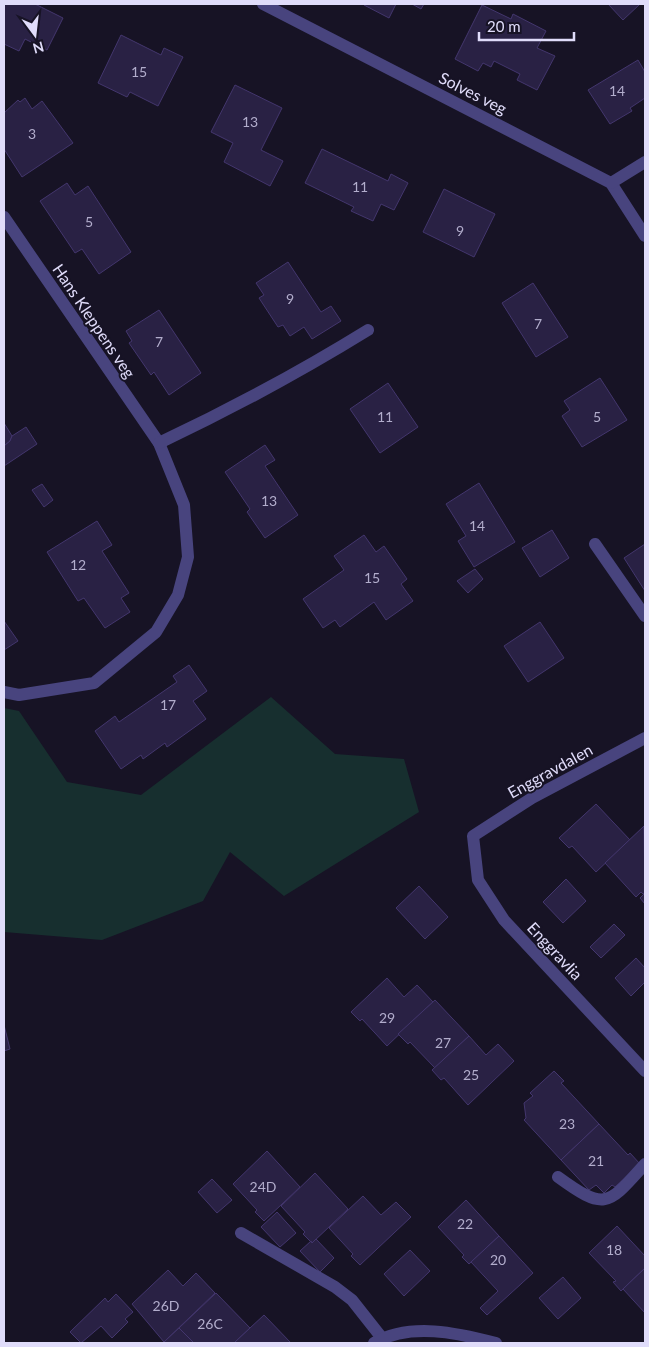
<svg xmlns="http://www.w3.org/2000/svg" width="649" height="1347" font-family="Lato,sans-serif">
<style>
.green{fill:#172f2f}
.building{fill:#292144;stroke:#43366d}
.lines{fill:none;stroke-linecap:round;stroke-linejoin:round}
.lane{stroke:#48447e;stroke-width:12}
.street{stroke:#48447e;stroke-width:12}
.labels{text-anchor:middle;stroke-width:4;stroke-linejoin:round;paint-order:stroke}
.number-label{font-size:14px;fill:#b2adcc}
.street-label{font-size:16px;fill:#e0dcfa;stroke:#171325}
</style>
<rect width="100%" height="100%" fill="#171325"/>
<path class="green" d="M271 697 335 754 404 759 419 812 284 896 230 852 203 901 102 940 4 932V708L19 711 67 782 141 795Z"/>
<g class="building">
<path d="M4 4H35L63 18 47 50 25 39 19 51 4 44Z"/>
<path d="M364 4H396L389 18 364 5Z"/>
<path d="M412 4H424L421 9Z"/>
<path d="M608 4H640L623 20Z"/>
<path d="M482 5 511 19 513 14 546 31 537 48 555 56 537 90 517 80 520 74 494 61 491 67 483 63 478 71 455 59Z"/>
<path d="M121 35 161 55 164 48 183 57 158 106 130 92 127 97 98 83Z"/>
<path d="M638 60 645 72V98L630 108 632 111 610 124 588 90Z"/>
<path d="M235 85 282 108 261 150 283 161 270 186 224 162 233 143 211 132Z"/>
<path d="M25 98 32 109 42 101 73 143 22 177 4 149V113L18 100 20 102Z"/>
<path d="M322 149 388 181 391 174 408 183 394 210 381 204 373 221 351 211 354 207 305 183Z"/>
<path d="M67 183 75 195 88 186 131 252 99 274 82 249 75 253 40 201Z"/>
<path d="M444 189 495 214 474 257 423 232Z"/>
<path d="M288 262 321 312 331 306 341 321 312 339 304 327 290 336 283 325 278 327 259 298 264 295 256 283Z"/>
<path d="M533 283 568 337 536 357 502 303Z"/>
<path d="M159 310 201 373 169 395 154 372 151 375 129 343 132 341 126 331Z"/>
<path d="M600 378 627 420 582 447 562 416 570 410 564 401Z"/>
<path d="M388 383 418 427 380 453 350 409Z"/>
<path d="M4 423 12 436 10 441 4 446Z"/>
<path d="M26 427 37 444 4 466V446L10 441 12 436Z"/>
<path d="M265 445 275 460 265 466 298 515 265 538 247 512 250 509 225 472Z"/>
<path d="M479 483 515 542 474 567 458 541 466 536 446 504Z"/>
<path d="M42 484 53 500 44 507 32 490Z"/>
<path d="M97 521 112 545 102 551 129 593 121 598 130 612 105 628 84 598 78 601 47 552Z"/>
<path d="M552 530 569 558 540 577 522 548Z"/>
<path d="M364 535 376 552 384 546 407 579 401 584 413 601 386 620 374 602 340 627 335 620 323 628 303 599 344 570 334 556Z"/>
<path d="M645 544V591L624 558Z"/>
<path d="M475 569 483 579 468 593 457 581Z"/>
<path d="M4 621 18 641 4 650Z"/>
<path d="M540 622 564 658 528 682 504 646Z"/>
<path d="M189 665 207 691 193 701 206 719 167 747 165 743 143 759 141 755 121 769 95 731 115 716 119 722 177 682 173 676Z"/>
<path d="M596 804 630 840 596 872 572 846 569 848 559 838Z"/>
<path d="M644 826 645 893 643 894 641 892 636 897 605 863Z"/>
<path d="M566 879 586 901 563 923 543 902Z"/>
<path d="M419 886 448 917 425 939 396 908Z"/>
<path d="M645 893V904L640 898Z"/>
<path d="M614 924 625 935 601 958 590 947Z"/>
<path d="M636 958 645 968V982L631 996 615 978Z"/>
<path d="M387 978 404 997 417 985 433 1002 387 1046 362 1019 360 1021 351 1012Z"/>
<path d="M435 1000 469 1036 435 1068 410 1042 408 1044 398 1034Z"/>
<path d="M4 1025 10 1049 4 1051Z"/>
<path d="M469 1036 486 1055 498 1044 514 1061 468 1105 444 1078 441 1080 432 1070Z"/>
<path d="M554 1071 564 1081 561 1083 599 1124 561 1160 524 1120 526 1118 524 1103 533 1096 530 1093Z"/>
<path d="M599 1124 628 1155 630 1153 640 1164 615 1187 612 1185 604 1193 596 1185 589 1190 561 1160Z"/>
<path d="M267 1151 300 1187 264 1221 255 1212 257 1210 233 1184Z"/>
<path d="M315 1173 348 1209 312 1243 303 1234 305 1232 281 1206Z"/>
<path d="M212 1179 232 1200 217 1213 198 1192Z"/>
<path d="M363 1196 381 1215 396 1202 411 1217 360 1265 351 1256 353 1254 329 1228Z"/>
<path d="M466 1200 499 1236 469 1264 462 1257 464 1255 438 1227Z"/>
<path d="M277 1212 296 1233 280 1247 261 1227Z"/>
<path d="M617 1226 645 1256V1268L621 1291 613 1282 616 1281 589 1253Z"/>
<path d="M499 1236 533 1273 487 1315 480 1308 498 1291 471 1262Z"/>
<path d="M316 1239 334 1258 320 1272 300 1251 311 1241 312 1243Z"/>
<path d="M410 1250 430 1271 404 1296 384 1274Z"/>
<path d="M645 1268V1313L623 1289Z"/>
<path d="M168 1270 183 1286 196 1273 215 1293 164 1342 132 1304Z"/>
<path d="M563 1277 581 1298 558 1319 539 1298Z"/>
<path d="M216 1293 250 1328 234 1343H194L179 1328Z"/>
<path d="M116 1294 133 1312 125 1319 128 1322 112 1338 101 1326 81 1343 70 1332 105 1298 108 1302Z"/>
<path d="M264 1315 291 1343H234L250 1328Z"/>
<path d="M179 1328 194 1343H163L164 1342Z"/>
</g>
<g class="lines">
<g class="lane">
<path d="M558 1177C606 1212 608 1205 645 1164"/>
<path d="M241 1233 335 1287 352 1300 382 1338"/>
</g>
<g class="street">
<path d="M263 4 611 183 645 236"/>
<path d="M611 183 645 162"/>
<path d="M4 217 159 443 184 505 188 557 178 595 156 632 94 683 19 695 4 692"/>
<path d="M159 443C231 409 300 372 368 330"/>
<path d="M595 544 645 616"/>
<path d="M645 738 532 798 473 836 478 880 504 920 645 1071"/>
<path d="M374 1343C410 1322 458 1333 496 1343"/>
</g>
</g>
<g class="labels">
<g class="number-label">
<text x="139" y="77">15</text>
<text x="617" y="96">14</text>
<text x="250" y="127">13</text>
<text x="32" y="139">3</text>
<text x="360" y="192">11</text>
<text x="89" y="227">5</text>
<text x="460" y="236">9</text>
<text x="290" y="304">9</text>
<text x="538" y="329">7</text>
<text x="159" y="347">7</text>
<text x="385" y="422">11</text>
<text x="597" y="422">5</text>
<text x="269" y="506">13</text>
<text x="477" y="531">14</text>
<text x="78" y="570">12</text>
<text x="372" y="583">15</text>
<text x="168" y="710">17</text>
<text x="387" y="1023">29</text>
<text x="443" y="1048">27</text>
<text x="471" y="1080">25</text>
<text x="567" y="1129">23</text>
<text x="596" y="1166">21</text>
<text x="263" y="1192">24D</text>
<text x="465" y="1229">22</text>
<text x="614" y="1255">18</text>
<text x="498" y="1265">20</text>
<text x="166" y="1311">26D</text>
<text x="210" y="1329">26C</text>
</g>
<g class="street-label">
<text transform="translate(473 93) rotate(27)" y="6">Solves veg</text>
<text transform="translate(94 321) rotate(56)" y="6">Hans Kleppens veg</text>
<text transform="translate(550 771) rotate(-29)" y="6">Enggravdalen</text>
<text transform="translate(555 951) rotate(47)" y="6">Enggravlia</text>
</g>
</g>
<rect width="649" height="1347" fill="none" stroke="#e0dcfa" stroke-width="10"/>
<g transform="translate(35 35) rotate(165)" stroke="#171325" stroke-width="4" paint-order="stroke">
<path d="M0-4L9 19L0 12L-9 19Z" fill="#e0dcfa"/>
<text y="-8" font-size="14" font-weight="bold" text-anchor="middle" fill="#e0dcfa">N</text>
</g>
<path d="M479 32v8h95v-8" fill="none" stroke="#e0dcfa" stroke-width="2.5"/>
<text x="487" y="32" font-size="15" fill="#e0dcfa" stroke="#171325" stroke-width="4" paint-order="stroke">20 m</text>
</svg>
